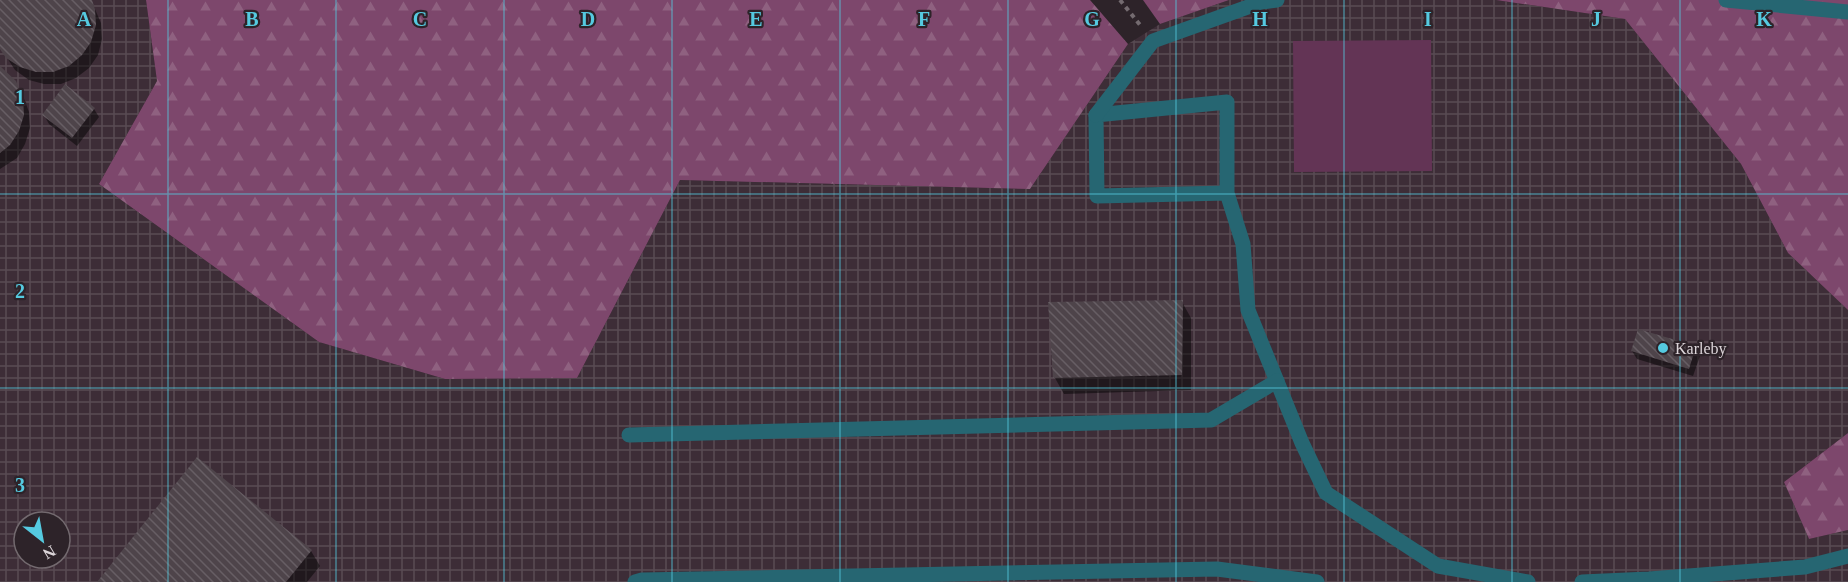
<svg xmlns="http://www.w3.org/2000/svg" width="1848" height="582" font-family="'Times New Roman',serif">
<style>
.industrial{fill:url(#industrial-grid);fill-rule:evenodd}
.forest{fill:url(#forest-firs)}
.green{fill:#633455}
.shadow{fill:#0007}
.building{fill:url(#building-back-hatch)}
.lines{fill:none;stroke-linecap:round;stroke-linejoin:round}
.path{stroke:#746b70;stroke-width:4;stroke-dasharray:4.5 4.5;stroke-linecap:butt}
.lane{stroke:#266672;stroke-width:15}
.street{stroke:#266672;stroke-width:15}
.grid{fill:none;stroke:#55cae0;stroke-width:1.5;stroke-opacity:0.55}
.poi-dot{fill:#55cae0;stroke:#2d2329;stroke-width:2}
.labels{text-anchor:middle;stroke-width:4.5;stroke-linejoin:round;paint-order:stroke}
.poi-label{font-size:16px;fill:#dcd5d9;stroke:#2d2329;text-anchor:start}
.grid-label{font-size:20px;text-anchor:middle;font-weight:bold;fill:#55cae0;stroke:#2d2329;stroke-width:4.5;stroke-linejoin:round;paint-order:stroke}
</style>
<defs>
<pattern id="industrial-grid" width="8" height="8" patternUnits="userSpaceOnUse" patternTransform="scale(1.5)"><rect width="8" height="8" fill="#3d2d37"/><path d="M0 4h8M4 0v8" fill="none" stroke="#584b53"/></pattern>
<pattern id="forest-firs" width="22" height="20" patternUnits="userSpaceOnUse" patternTransform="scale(1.5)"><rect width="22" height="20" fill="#7d476c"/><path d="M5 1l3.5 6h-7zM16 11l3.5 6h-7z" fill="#8f6180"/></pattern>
<pattern id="building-back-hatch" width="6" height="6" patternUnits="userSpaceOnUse" patternTransform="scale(1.5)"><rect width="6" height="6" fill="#4e444a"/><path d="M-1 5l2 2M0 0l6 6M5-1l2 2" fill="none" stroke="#675e64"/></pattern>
</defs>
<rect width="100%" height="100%" fill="#2d2329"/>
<path class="industrial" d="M0 0H146L157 81 99 184 319 342 445 379 577 378 680 180 1030 189 1128 44 1160 24 1229 0H1496L1625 19 1741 164 1788 253 1848 310V433L1784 482 1809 539 1848 530V582H0ZM24 522H60V558H24Z"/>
<g class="forest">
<path d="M146 0H1090L1128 44 1030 189 680 180 577 378 445 379 319 342 99 184 157 81Z"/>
<path d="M1143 0H1229L1160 24Z"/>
<path d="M1496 0H1848V310L1788 253 1741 164 1625 19Z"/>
<path d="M1848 433V530L1809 539 1784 482Z"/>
</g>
<path class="green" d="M1431 40 1432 171 1294 172 1293 41Z"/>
<g class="shadow">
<path d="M0 0H91L101 23 102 39 98 55 89 68 76 78 61 84H44L29 80 15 70 0 47Z"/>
<path d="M0 67 15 82 23 96 29 112 30 128 25 144 17 158 0 169Z"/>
<path d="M94 109 99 117 77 146 49 124 44 115Z"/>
<path d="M1182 302 1191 318V390L1064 394 1055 378Z"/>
<path d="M1695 347 1700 356 1693 376 1637 359 1632 351Z"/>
<path d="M311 551 320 566 307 582H99Z"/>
</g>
<g class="building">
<path d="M0 0H92L95 9 96 25 91 42 82 55 69 66 53 72H36L20 67 6 58 0 49Z"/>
<path d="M0 66 16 81 23 98 24 115 19 131 10 145 0 153Z"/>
<path d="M65 84 95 108 72 138 42 115Z"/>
<path d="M1183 300 1182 375 1053 378 1048 302Z"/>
<path d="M1638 329 1696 346 1689 369 1631 351Z"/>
<path d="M197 457 312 550 286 582H97Z"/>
</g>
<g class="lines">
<path class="path" d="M1120 0 1140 25"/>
<g class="lane">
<path d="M1227 193 1097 196 1096 115 1227 102V193L1243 244 1248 310 1302 443 1326 493 1438 566 1528 582"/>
<path d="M629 435 1211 420 1277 381"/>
<path d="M1582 582 1649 579 1805 567 1848 556"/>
</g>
<g class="street">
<path d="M1726 0 1848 12"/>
<path d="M1096 115 1153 41 1262 2 1277 0"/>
<path d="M635 582 642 580 1217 569 1317 582"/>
</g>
</g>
<path class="grid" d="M168 0V582M336 0V582M504 0V582M672 0V582M840 0V582M1008 0V582M1176 0V582M1344 0V582M1512 0V582M1680 0V582M0 194H1848M0 388H1848"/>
<circle class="poi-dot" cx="1663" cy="348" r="6"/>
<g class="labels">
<g class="poi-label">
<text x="1675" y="354">Karleby</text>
</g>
</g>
<g class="grid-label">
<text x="84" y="26">A</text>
<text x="252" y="26">B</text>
<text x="420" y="26">C</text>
<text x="588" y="26">D</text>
<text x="756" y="26">E</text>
<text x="924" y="26">F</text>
<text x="1092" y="26">G</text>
<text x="1260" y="26">H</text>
<text x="1428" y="26">I</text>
<text x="1596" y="26">J</text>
<text x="1764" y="26">K</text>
<text x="20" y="104">1</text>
<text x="20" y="298">2</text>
<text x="20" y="492">3</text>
</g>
<g transform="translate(42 540) rotate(149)"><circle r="28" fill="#2d2329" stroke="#736a6f" stroke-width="1.5"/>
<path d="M0-4.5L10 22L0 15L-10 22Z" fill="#55cae0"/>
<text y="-9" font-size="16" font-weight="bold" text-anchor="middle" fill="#dcd5d9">N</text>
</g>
</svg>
